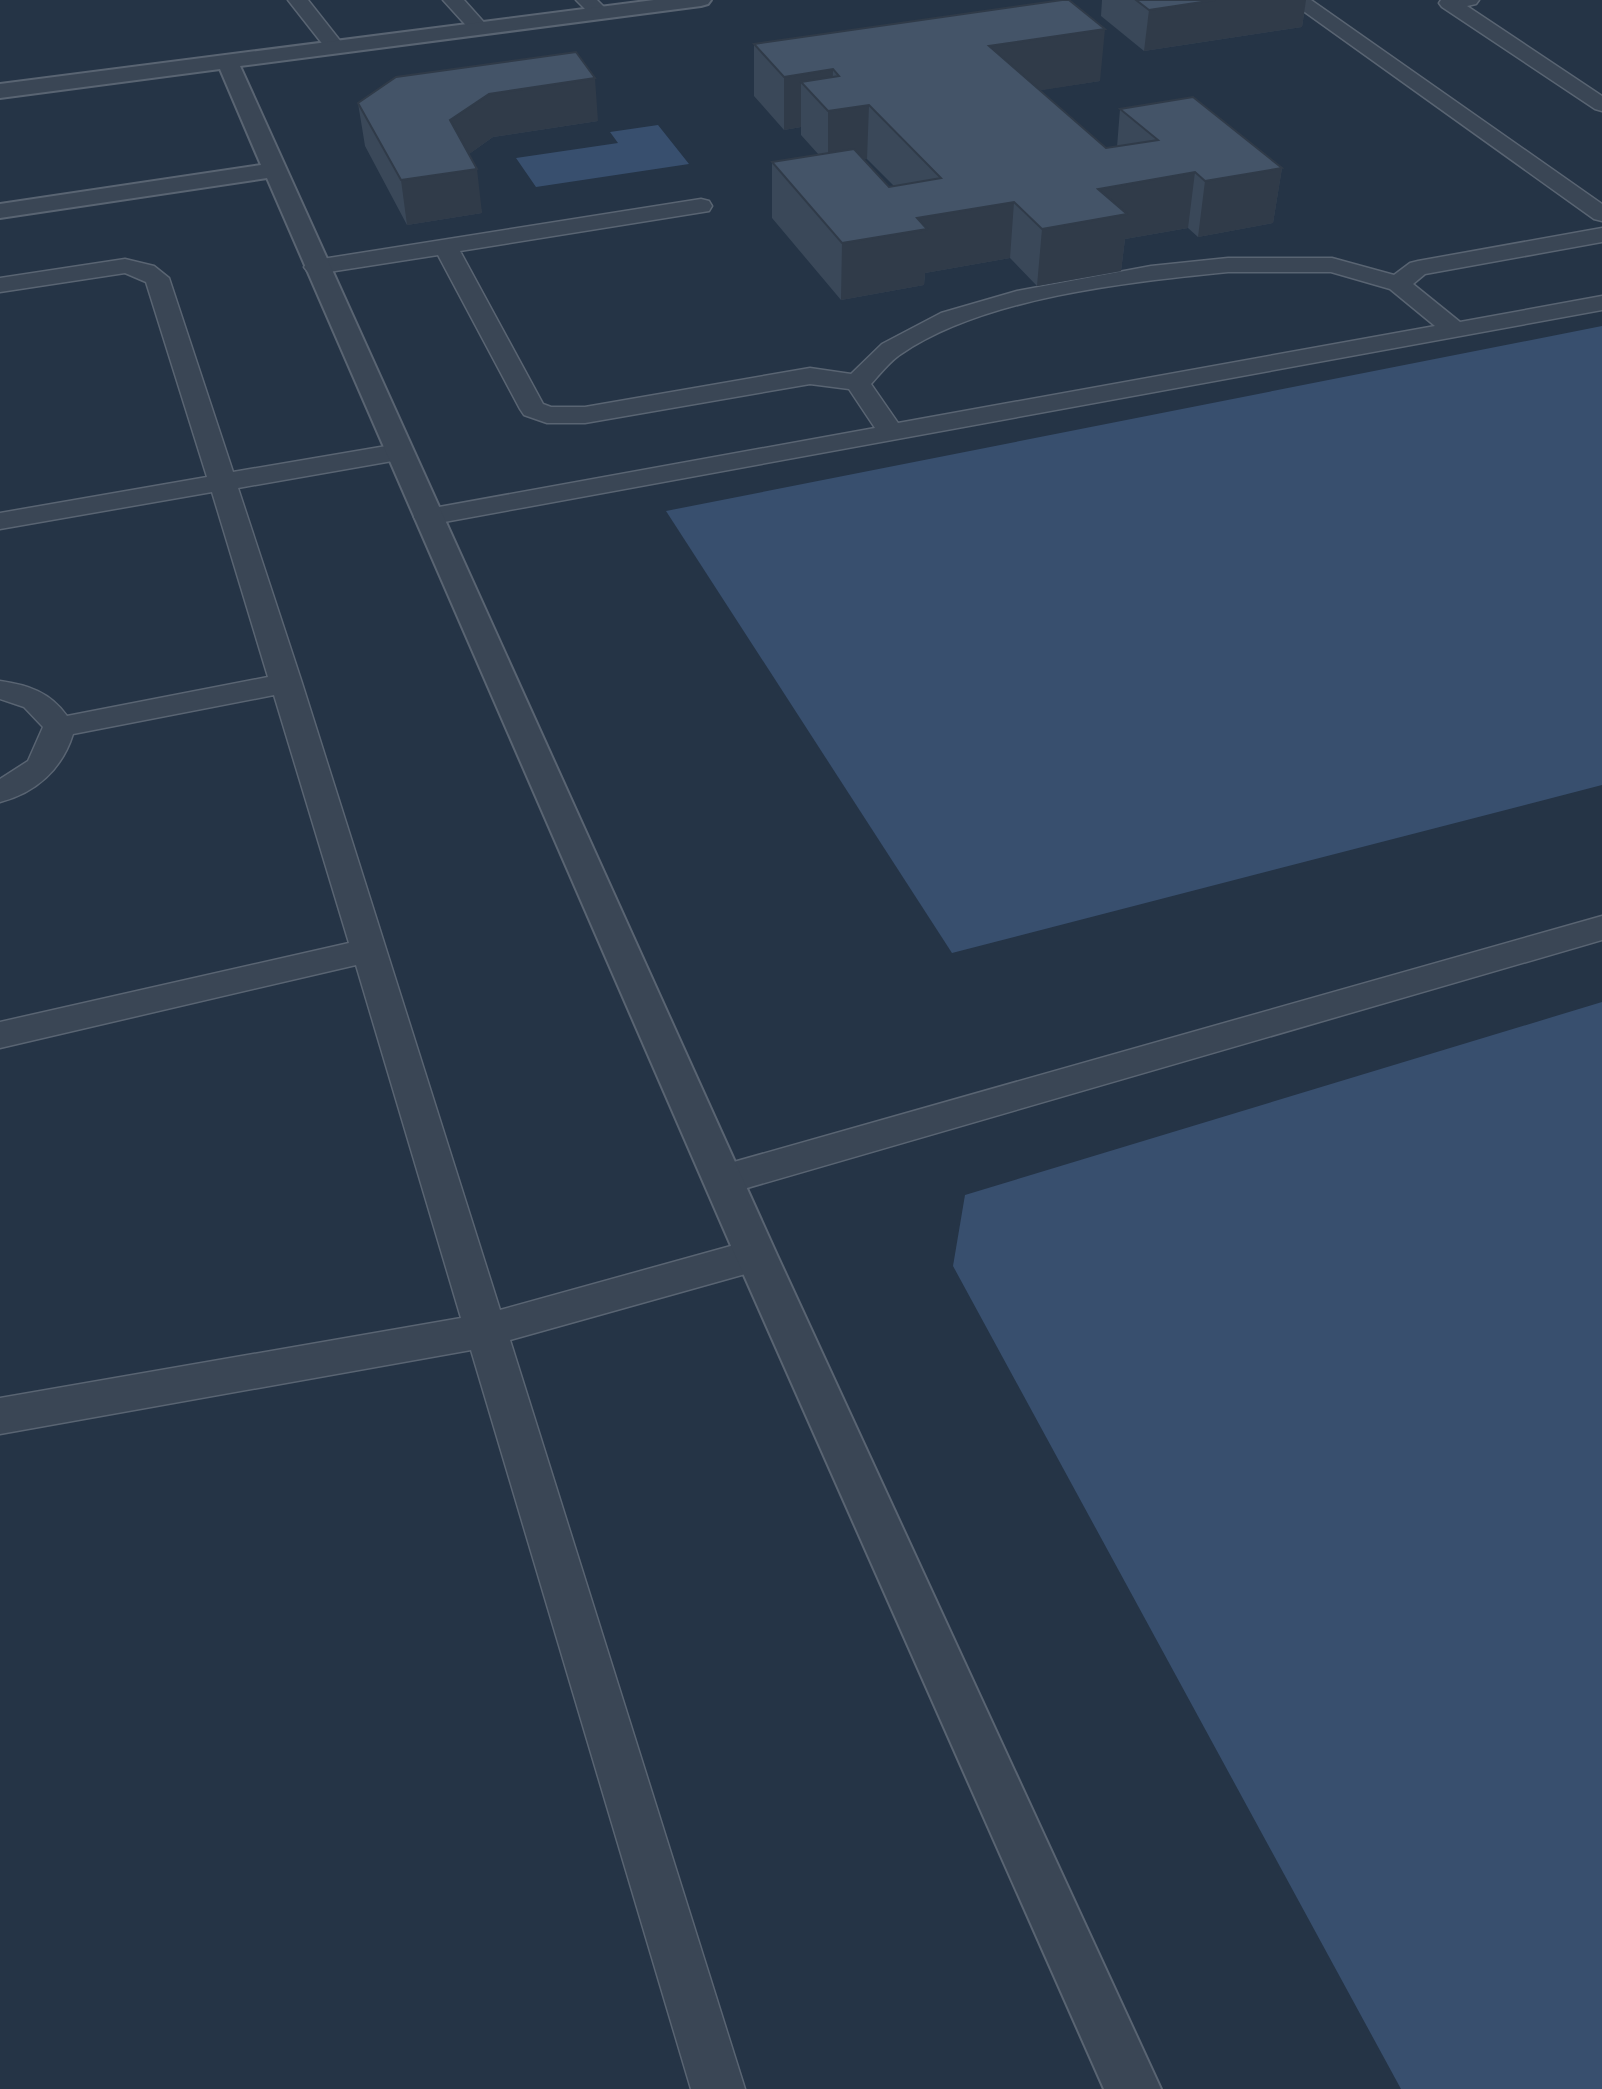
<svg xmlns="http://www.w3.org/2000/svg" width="1602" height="2089" font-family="Poppins,sans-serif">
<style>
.water{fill:#384f6e}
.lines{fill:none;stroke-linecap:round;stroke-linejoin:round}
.service-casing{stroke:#596472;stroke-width:3}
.minor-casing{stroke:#596472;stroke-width:4}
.service{fill:#3a4655;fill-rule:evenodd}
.minor{fill:#3a4655;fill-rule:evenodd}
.wall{fill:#3a4859;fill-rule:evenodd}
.shaded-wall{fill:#303b49}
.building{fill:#445468;stroke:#303b49;stroke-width:2}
</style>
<rect width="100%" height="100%" fill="#253446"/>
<g class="water">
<path d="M658 125 689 164 536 187 516 158 618 143 610 132Z"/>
<path d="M1602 326V785L952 953 666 511Z"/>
<path d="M1602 1002V2089H1401L953 1266 965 1195Z"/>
</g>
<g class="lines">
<defs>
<g id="service">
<path d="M288 0H308L345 47 342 51H328Z"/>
<path d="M443 0H464L489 28 486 32H472Z"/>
<path d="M576 0H597L610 13 600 19 593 17Z"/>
<path d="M1288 0H1311L1602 204V221L1594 219Z"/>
<path d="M1441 0H1479L1476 4 1467 6 1602 96V111L1595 109 1442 7 1439 3Z"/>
<path d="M701 199 709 201 712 206 709 211 460 251 543 404 551 407H585L810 368 851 374 882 344 941 313 1017 291 1151 266 1228 258H1332L1394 275 1410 263 1418 261 1602 228V242L1425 274 1413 284 1460 322 1602 296V310L428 525 418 523 414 517 418 511 428 509 875 428 849 389 810 384 585 423H547L524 415 520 409 438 255 316 274 308 272 304 267 308 262 316 260ZM1228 272H1331L1390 289 1435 326 898 423 871 384C880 374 890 361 901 354 984 297 1129 282 1228 272Z"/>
<path d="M125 259 154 266 169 278 233 472 398 444 407 446 411 452 407 458 398 460 238 488 302 683 500 1310 756 1239 770 1244 776 1255 770 1266 756 1271 510 1340 745 2089H691L471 1350 0 1434V1398L461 1318 356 965 0 1048V1022L349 943 274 695 73 734C62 769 36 793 0 802V779L28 761 43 727 24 707 0 699V681C28 685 50 692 67 716L268 677 212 492 0 529V513L207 477 146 282 125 273 0 292V278Z"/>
<path d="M1602 916V940L723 1195 709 1190 703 1180 709 1170 723 1165Z"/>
</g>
<path id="minor" d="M654 0H711L708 4 701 6 240 66 777 1255 1161 2089H1104L735 1255 267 178 0 218V204L261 165 220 69 0 98V84Z"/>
</defs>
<use href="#service" class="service-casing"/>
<use href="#minor" class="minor-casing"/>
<use href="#service" class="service"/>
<use href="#minor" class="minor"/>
</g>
<g class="wall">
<path d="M1102 0H1306L1302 27 1144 51 1101 16Z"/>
<path d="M754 44 1100 81 1040 90 1106 148 1117 147 1120 109 1282 168 1273 223 1198 237 1188 228 1125 239 1121 271 1037 286 1010 258 925 273 924 285 841 300 772 218V162L819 155 801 135V127L784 130 754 96ZM863 159H867L894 186 889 187Z"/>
<path d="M358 103 598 121 493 137 469 154 482 213 407 225 365 146Z"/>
</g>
<g class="shaded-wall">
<path d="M1215 0H1306L1302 27 1144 51 1149 10Z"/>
<path d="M1105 29 1100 81 986 99 989 46Z"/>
<path d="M833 69 832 110 869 105 867 159 828 165V111L801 82V127L784 130V77Z"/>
<path d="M595 78 598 121 493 137 455 164 450 120 489 94Z"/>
<path d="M1282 168 1273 223 1198 237 1205 181Z"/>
<path d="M477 169 482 213 407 225 401 180Z"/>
<path d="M1195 172 1188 228 1125 239 1121 271 1037 286 1042 229 1098 189Z"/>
<path d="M1014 202 1010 258 925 273 924 285 841 300 842 243 917 218Z"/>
</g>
<g class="building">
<path d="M1062 0H1069L1105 29 989 46 1106 148 1158 140 1120 109 1193 97 1282 168 1205 181 1195 172 1098 189 1127 214 1042 229 1014 202 917 218 927 229 842 243 772 162 854 149 889 187 941 178 869 105 828 111 801 82 839 76 833 69 784 77 754 44Z"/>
<path d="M1136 0H1215L1149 10Z"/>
<path d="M576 52 595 78 489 94 450 120 477 169 401 180 358 103 396 77Z"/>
</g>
</svg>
